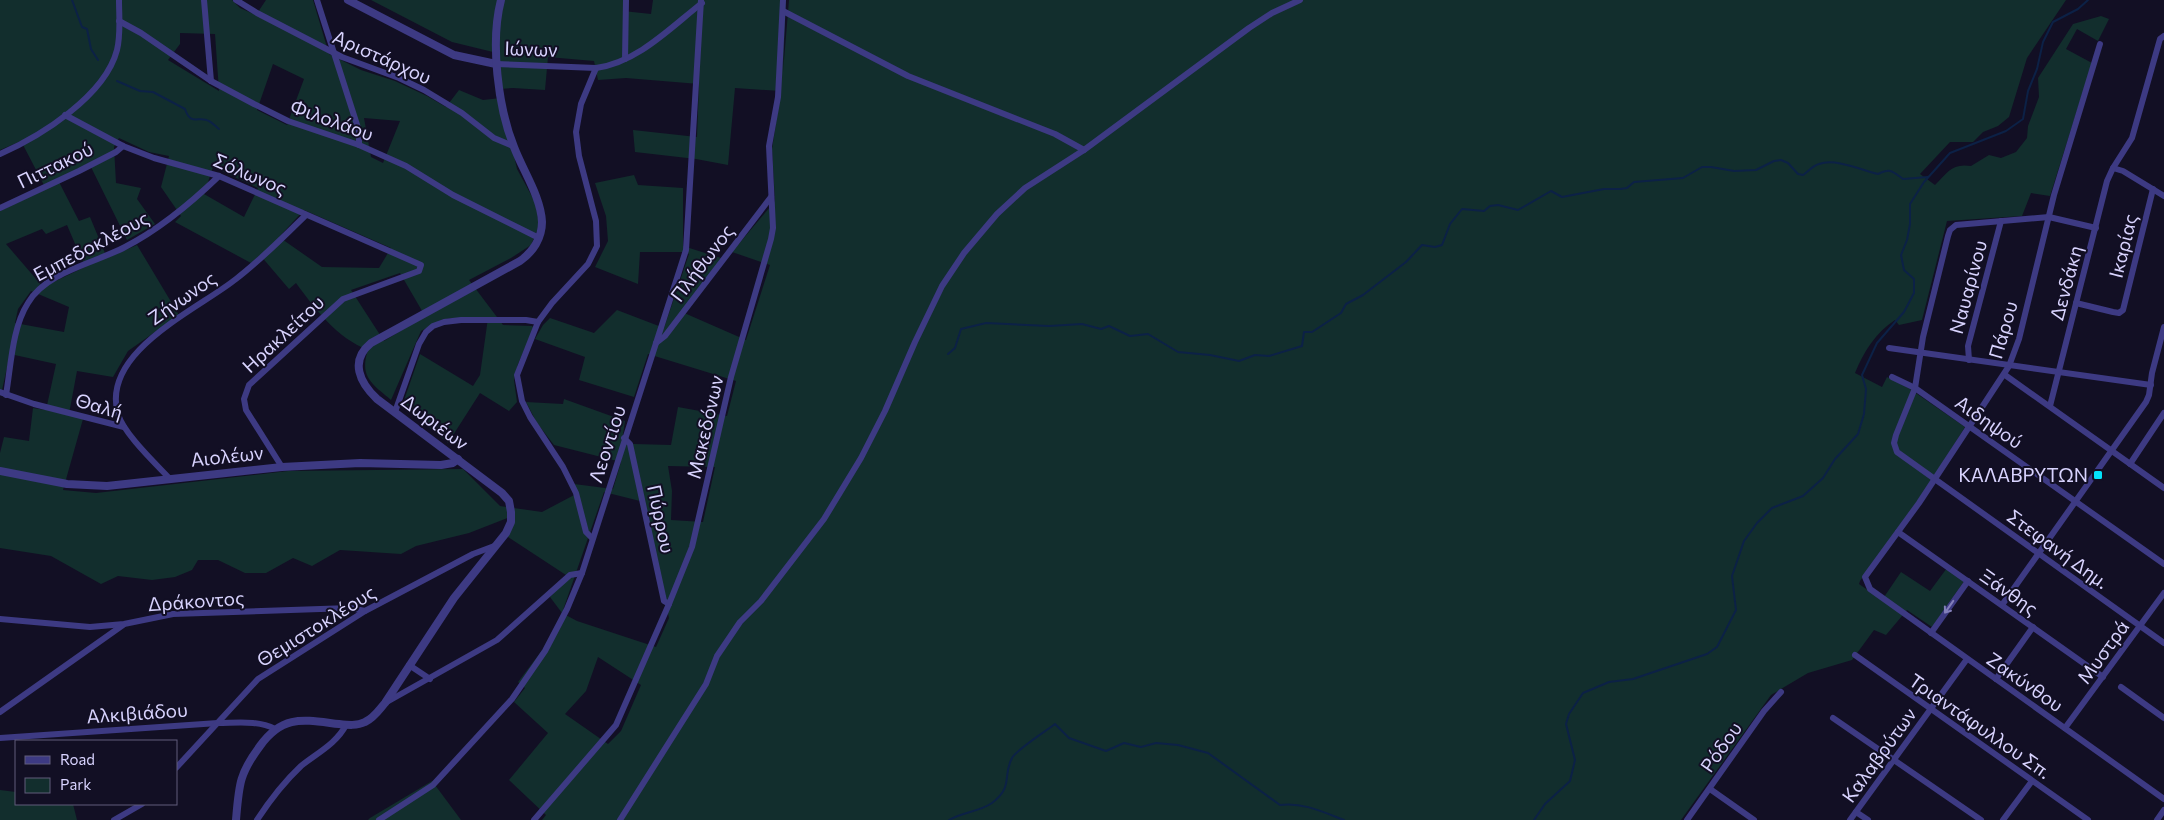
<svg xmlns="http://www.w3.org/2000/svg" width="2164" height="820" font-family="Commissioner,sans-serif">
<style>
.green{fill:#122e2d;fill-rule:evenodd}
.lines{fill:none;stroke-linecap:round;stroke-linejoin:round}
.stream{stroke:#0c2146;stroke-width:2}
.minor{stroke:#3d3a83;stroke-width:6}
.tertiary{stroke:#3d3a83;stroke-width:8}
.oneway{stroke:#837fba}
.poi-dot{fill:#03e1fa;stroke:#120f24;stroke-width:2}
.labels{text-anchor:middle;stroke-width:4;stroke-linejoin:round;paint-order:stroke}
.street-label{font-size:19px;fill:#d8d3fe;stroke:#120f24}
.poi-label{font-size:19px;fill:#d8d3fe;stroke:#120f24;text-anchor:end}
</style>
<rect width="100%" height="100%" fill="#120f24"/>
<g class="green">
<path d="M0 0H232L240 8 256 15 266 0H313L329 54 361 70 395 81 427 96 446 107 459 90 483 100 501 98 517 169 536 204 539 226 531 245 511 258 469 280 503 325 532 326 534 328 518 364 514 380 517 402 509 411 480 393 448 443 402 406 420 354 473 386 480 375 488 318H451L441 320 421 331 391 400C372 384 359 377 368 350 337 338 315 309 296 283L289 289 260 255 251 263 175 222 181 216 161 187 169 156 149 152 119 138 114 147 116 183 141 188 137 199 155 224 127 240 89 163 58 180 79 221 90 217 107 258 137 245 179 315 128 351 113 377 77 371 69 414 83 419 63 490 96 493 288 471 463 469 500 506 542 512 578 493 574 484 613 489 621 462 554 445 537 423 526 402 563 404 564 399 625 421 622 441 634 444 671 445 678 407 727 416 736 381 648 354 634 397 579 380 585 357 535 339 543 325 550 318 594 333 617 310 664 328 689 254 682 252H640L638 284 595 267 608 241 606 216 595 183 634 175 638 185 683 188V246L721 258 682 312 746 340 770 265 732 252 775 201 772 149 781 91 735 88 728 165 696 159 635 152 633 130 697 137 699 84 626 78 598 80 594 61 548 57 545 90 513 88 499 89 493 52 452 42 371 0H623V11L651 14 653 0H786L783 72 789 0H2066L2027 58 2009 117 1998 126 1983 132 1973 142H1950L1920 174 1935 185C1948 172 1952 163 1971 166L1989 155 2001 158 2016 152 2027 138 2028 126 2039 97 2038 78 2073 24 2101 16 2109 19 2098 41 2077 29 2066 49 2092 63 2050 196 2031 193 2022 216 1947 221 1922 320 1899 325 1895 320C1876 332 1863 353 1855 373L1882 387 1887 377 1910 389 1965 427 1916 505 1860 581 1859 584 1882 600 1901 572 1930 591 1947 568 1965 580 1932 627 1907 610 1886 635 1874 630 1852 660 1808 673 1771 695 1681 820H542L546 815 509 780 548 733 514 702 525 688 518 682 543 649 562 613 550 597 569 577 502 533 510 517 469 533 416 546 401 554 340 550 312 566 293 558 266 573H245L218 560H198L192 570 175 577 152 580 118 576 101 584 51 556 0 548V453L4 437 29 441 33 408 46 410 56 364 10 354 2 390 0 389V211L46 189 21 141 0 150ZM180 33 215 34 219 91 168 60 180 44ZM273 64 304 79 287 125 257 110ZM364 118 400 121 383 163 371 157ZM213 167 258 188 244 217 204 194ZM304 210 391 248 379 268 322 267 279 237ZM67 225 85 267 43 287 6 244 42 229 46 234ZM400 273 425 316 384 341 351 290ZM31 291 69 307 64 332 15 323 18 309ZM668 466 715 467 703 522 671 520 672 491ZM604 492 644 502 669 618 656 647 577 621 562 613ZM598 657 641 685 621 731 608 744 565 714 586 691Z"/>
<path d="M432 781 461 820H368L370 818Z"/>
<path d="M0 790 16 792V804H73L77 820H0Z"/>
</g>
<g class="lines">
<g class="stream">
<path d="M72 0 82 27 87 29 91 49 98 60"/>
<path d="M117 81 140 91 153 92 185 109C191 127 199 115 209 121 213 123 216 127 219 129"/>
<path d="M948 354 955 348 961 329 986 323 1049 326 1082 324 1101 329 1109 326 1130 336 1148 334 1178 352 1210 355 1239 361 1255 355 1269 356 1302 346 1304 332H1312L1341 313 1346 304 1363 295 1406 262 1422 245 1435 247 1442 245 1450 224 1462 209 1484 211 1490 206 1498 205 1518 210 1551 191 1562 197 1604 189H1620L1627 188 1634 182 1683 178 1702 167H1711L1734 171 1756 170 1774 161 1781 160 1788 163 1798 174 1803 175C1809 171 1812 166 1819 164 1836 158 1861 170 1878 174 1891 168 1892 171 1903 179L1928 177"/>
<path d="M949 820C962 812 979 812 992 803 1014 786 1002 777 1012 758 1016 750 1046 731 1055 724L1069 738 1106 751 1124 743 1141 747 1156 743 1178 745 1208 753 1280 805C1303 802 1323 812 1344 820"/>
<path d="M1534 820 1545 804 1570 781 1575 760 1566 724 1569 714 1583 693 1609 682 1633 679 1707 654 1717 647 1736 610 1732 576 1744 541 1757 523 1772 508 1803 496 1823 478 1835 459 1858 434 1864 414 1866 389 1862 375 1877 343 1904 312 1914 293V279L1904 270 1901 255 1907 240 1910 224V204L1924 182 1950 153 2006 131 2023 119 2028 91 2037 69 2043 42 2053 22 2078 9 2088 0"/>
</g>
<g class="minor">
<path d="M204 0 211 81"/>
<path d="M236 0 257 13 342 57 399 78 424 90 462 113 494 138 513 146"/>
<path d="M317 0 359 131V145"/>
<path d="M783 11 908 76 1055 134 1084 150"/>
<path d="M119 21 141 33 211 81 254 104 288 121 359 145 406 166 453 195 539 238"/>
<path d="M2100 44 2054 195 2019 339 2009 366 1919 503 1865 577 1870 589 2164 799"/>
<path d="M625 59 626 0"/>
<path d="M496 64 596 68C638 62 670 28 702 3"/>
<path d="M65 115 123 146 154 158 219 176 421 265 419 271 343 299 249 385 244 399 246 410 282 467"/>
<path d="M0 154C41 136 105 96 117 50 121 34 119 16 119 0"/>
<path d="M2113 168 2123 171 2164 196"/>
<path d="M0 208 79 171 116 152 123 146"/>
<path d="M2096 228 2049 217 1956 225 1950 230 1948 236 1923 337 1915 388 1896 435 1894 443 1897 452 2164 643"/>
<path d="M2076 303 2113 312 2119 313 2123 310 2153 189"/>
<path d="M656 343 665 336 771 197"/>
<path d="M1889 348 2151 385"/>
<path d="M1969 360 1968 346 2001 221"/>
<path d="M2005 375 2164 488"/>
<path d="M1892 377 1915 388 2164 564"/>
<path d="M0 392 34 404 124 427"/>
<path d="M6 395C11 366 12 328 28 303 46 272 95 263 125 247 160 229 191 203 219 176"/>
<path d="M2050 406 2107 181 2113 168 2132 138 2160 39 2164 36"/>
<path d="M395 412 419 344 426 332 433 326 444 322 461 320H526L538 322"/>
<path d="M624 438 630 444 664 601 669 604"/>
<path d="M2130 464 2164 413"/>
<path d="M170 479C155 463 124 434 118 414 100 352 197 310 236 279 261 260 283 237 306 215"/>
<path d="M1898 532 2103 677"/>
<path d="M592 538 586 532 576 493 563 467 530 417 522 401 517 375 538 322 552 303 588 264 597 246 596 221 579 156 576 132 581 104 596 68"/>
<path d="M2002 605 2146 402 2149 395 2152 373 2164 327"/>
<path d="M0 619 90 627 124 624 173 614 350 608 365 611"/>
<path d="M1931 633 1968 581"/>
<path d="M1855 655 2088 820"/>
<path d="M409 665 430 679"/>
<path d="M1996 679 2033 627"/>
<path d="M2121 687 2164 718"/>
<path d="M385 703 497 640 570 575 582 573"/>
<path d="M0 712 123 625"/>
<path d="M1833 718 1981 820"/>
<path d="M2065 728 2164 593"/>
<path d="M0 738 218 723C237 723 258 720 275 729"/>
<path d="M176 768 258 679 365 611 473 554 497 545"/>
<path d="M1710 789 1754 820"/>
<path d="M1856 812 1868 820"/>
<path d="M114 820 142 804"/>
<path d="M257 820C270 800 284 782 301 766 317 753 336 744 346 725"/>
<path d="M379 820 433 785 512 699 545 651 567 609 582 573 686 250 701 0"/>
<path d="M534 820 616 725 669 604 692 547 731 377 771 239 773 228 769 146 778 97 783 0"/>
<path d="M620 820 706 684 717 656 740 622 761 601 824 519 861 458 885 411 915 342 942 286 964 253 997 214 1025 188 1084 150 1249 28 1272 13 1300 0"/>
<path d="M1687 820 1764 711 1781 692"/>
<path d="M1850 820 1967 659"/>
<path d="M2003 820 2032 781"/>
<path d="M2157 820 2164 810"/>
</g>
<g class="tertiary">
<path d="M348 0 454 55 496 64"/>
<path d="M0 471 67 484 107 486 282 467 360 463 441 465 453 463 458 459"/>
<path d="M236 820C239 785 239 774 260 746 283 714 304 720 339 724 348 725 357 726 365 722 374 718 379 710 385 703L454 598 506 533 511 522V512L509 501 502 493 377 399C360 383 349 361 371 343L520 261C533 252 542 238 542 222 541 197 523 171 514 147 498 107 490 42 501 0"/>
</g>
</g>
<defs><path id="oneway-shaft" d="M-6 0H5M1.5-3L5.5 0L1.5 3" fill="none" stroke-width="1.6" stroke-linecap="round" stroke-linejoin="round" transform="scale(1.25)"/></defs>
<use class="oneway" href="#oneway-shaft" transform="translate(1949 607) rotate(125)"/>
<rect class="poi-dot" x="2093" y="470" width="10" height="10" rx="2.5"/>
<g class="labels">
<g class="street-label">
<text transform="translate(531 49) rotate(2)" y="7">Ιώνων</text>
<text transform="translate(382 57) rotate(24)" y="7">Αριστάρχου</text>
<text transform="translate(332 120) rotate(20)" y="7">Φιλολάου</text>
<text transform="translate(55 165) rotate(-26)" y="7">Πιττακού</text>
<text transform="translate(250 174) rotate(23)" y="7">Σόλωνος</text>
<text transform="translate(91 246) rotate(-28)" y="7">Εμπεδοκλέους</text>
<text transform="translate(2123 246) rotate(-76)" y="7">Ικαρίας</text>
<text transform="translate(702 263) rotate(-53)" y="7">Πλήθωνος</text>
<text transform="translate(2066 283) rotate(-75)" y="7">Δενδάκη</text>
<text transform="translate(1968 287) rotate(-75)" y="7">Ναυαρίνου</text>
<text transform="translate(182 298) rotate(-35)" y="7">Ζήνωνος</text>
<text transform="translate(2003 330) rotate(-74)" y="7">Πάρου</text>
<text transform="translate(283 334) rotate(-43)" y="7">Ηρακλείτου</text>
<text transform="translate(99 406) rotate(17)" y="7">Θαλή</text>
<text transform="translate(435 422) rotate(37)" y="7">Δωριέων</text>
<text transform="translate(1989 422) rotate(35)" y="7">Αιδηψού</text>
<text transform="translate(705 427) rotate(-77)" y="7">Μακεδόνων</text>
<text transform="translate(607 444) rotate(-72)" y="7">Λεοντίου</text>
<text transform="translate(227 456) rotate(-6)" y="7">Αιολέων</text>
<text transform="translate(661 519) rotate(78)" y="7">Πύρρου</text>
<text transform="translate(2058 549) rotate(36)" y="7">Στεφανή Δημ.</text>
<text transform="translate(2009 592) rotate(35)" y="7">Ξάνθης</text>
<text transform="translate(196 601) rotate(-4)" y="7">Δράκοντος</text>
<text transform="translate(316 626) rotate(-32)" y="7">Θεμιστοκλέους</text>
<text transform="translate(2103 652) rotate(-54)" y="7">Μυστρά</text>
<text transform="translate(2025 682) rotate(35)" y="7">Ζακύνθου</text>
<text transform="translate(137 713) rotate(-4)" y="7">Αλκιβιάδου</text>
<text transform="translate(1980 726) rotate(35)" y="7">Τριαντάφυλλου Σπ.</text>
<text transform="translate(1721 747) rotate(-55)" y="7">Ρόδου</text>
<text transform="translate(1879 755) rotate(-54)" y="7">Καλαβρύτων</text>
</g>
<g class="poi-label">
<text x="2088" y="482">ΚΑΛΑΒΡΥΤΩΝ</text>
</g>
</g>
<rect x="15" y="740" width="162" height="65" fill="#120f24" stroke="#615d7b"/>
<rect x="25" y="756" width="25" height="8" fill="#3d3a83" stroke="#615d7b"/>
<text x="60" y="765" font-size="15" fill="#d8d3fe">Road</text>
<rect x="25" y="778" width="25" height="15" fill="#122e2d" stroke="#615d7b"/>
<text x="60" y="790" font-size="15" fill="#d8d3fe">Park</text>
</svg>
